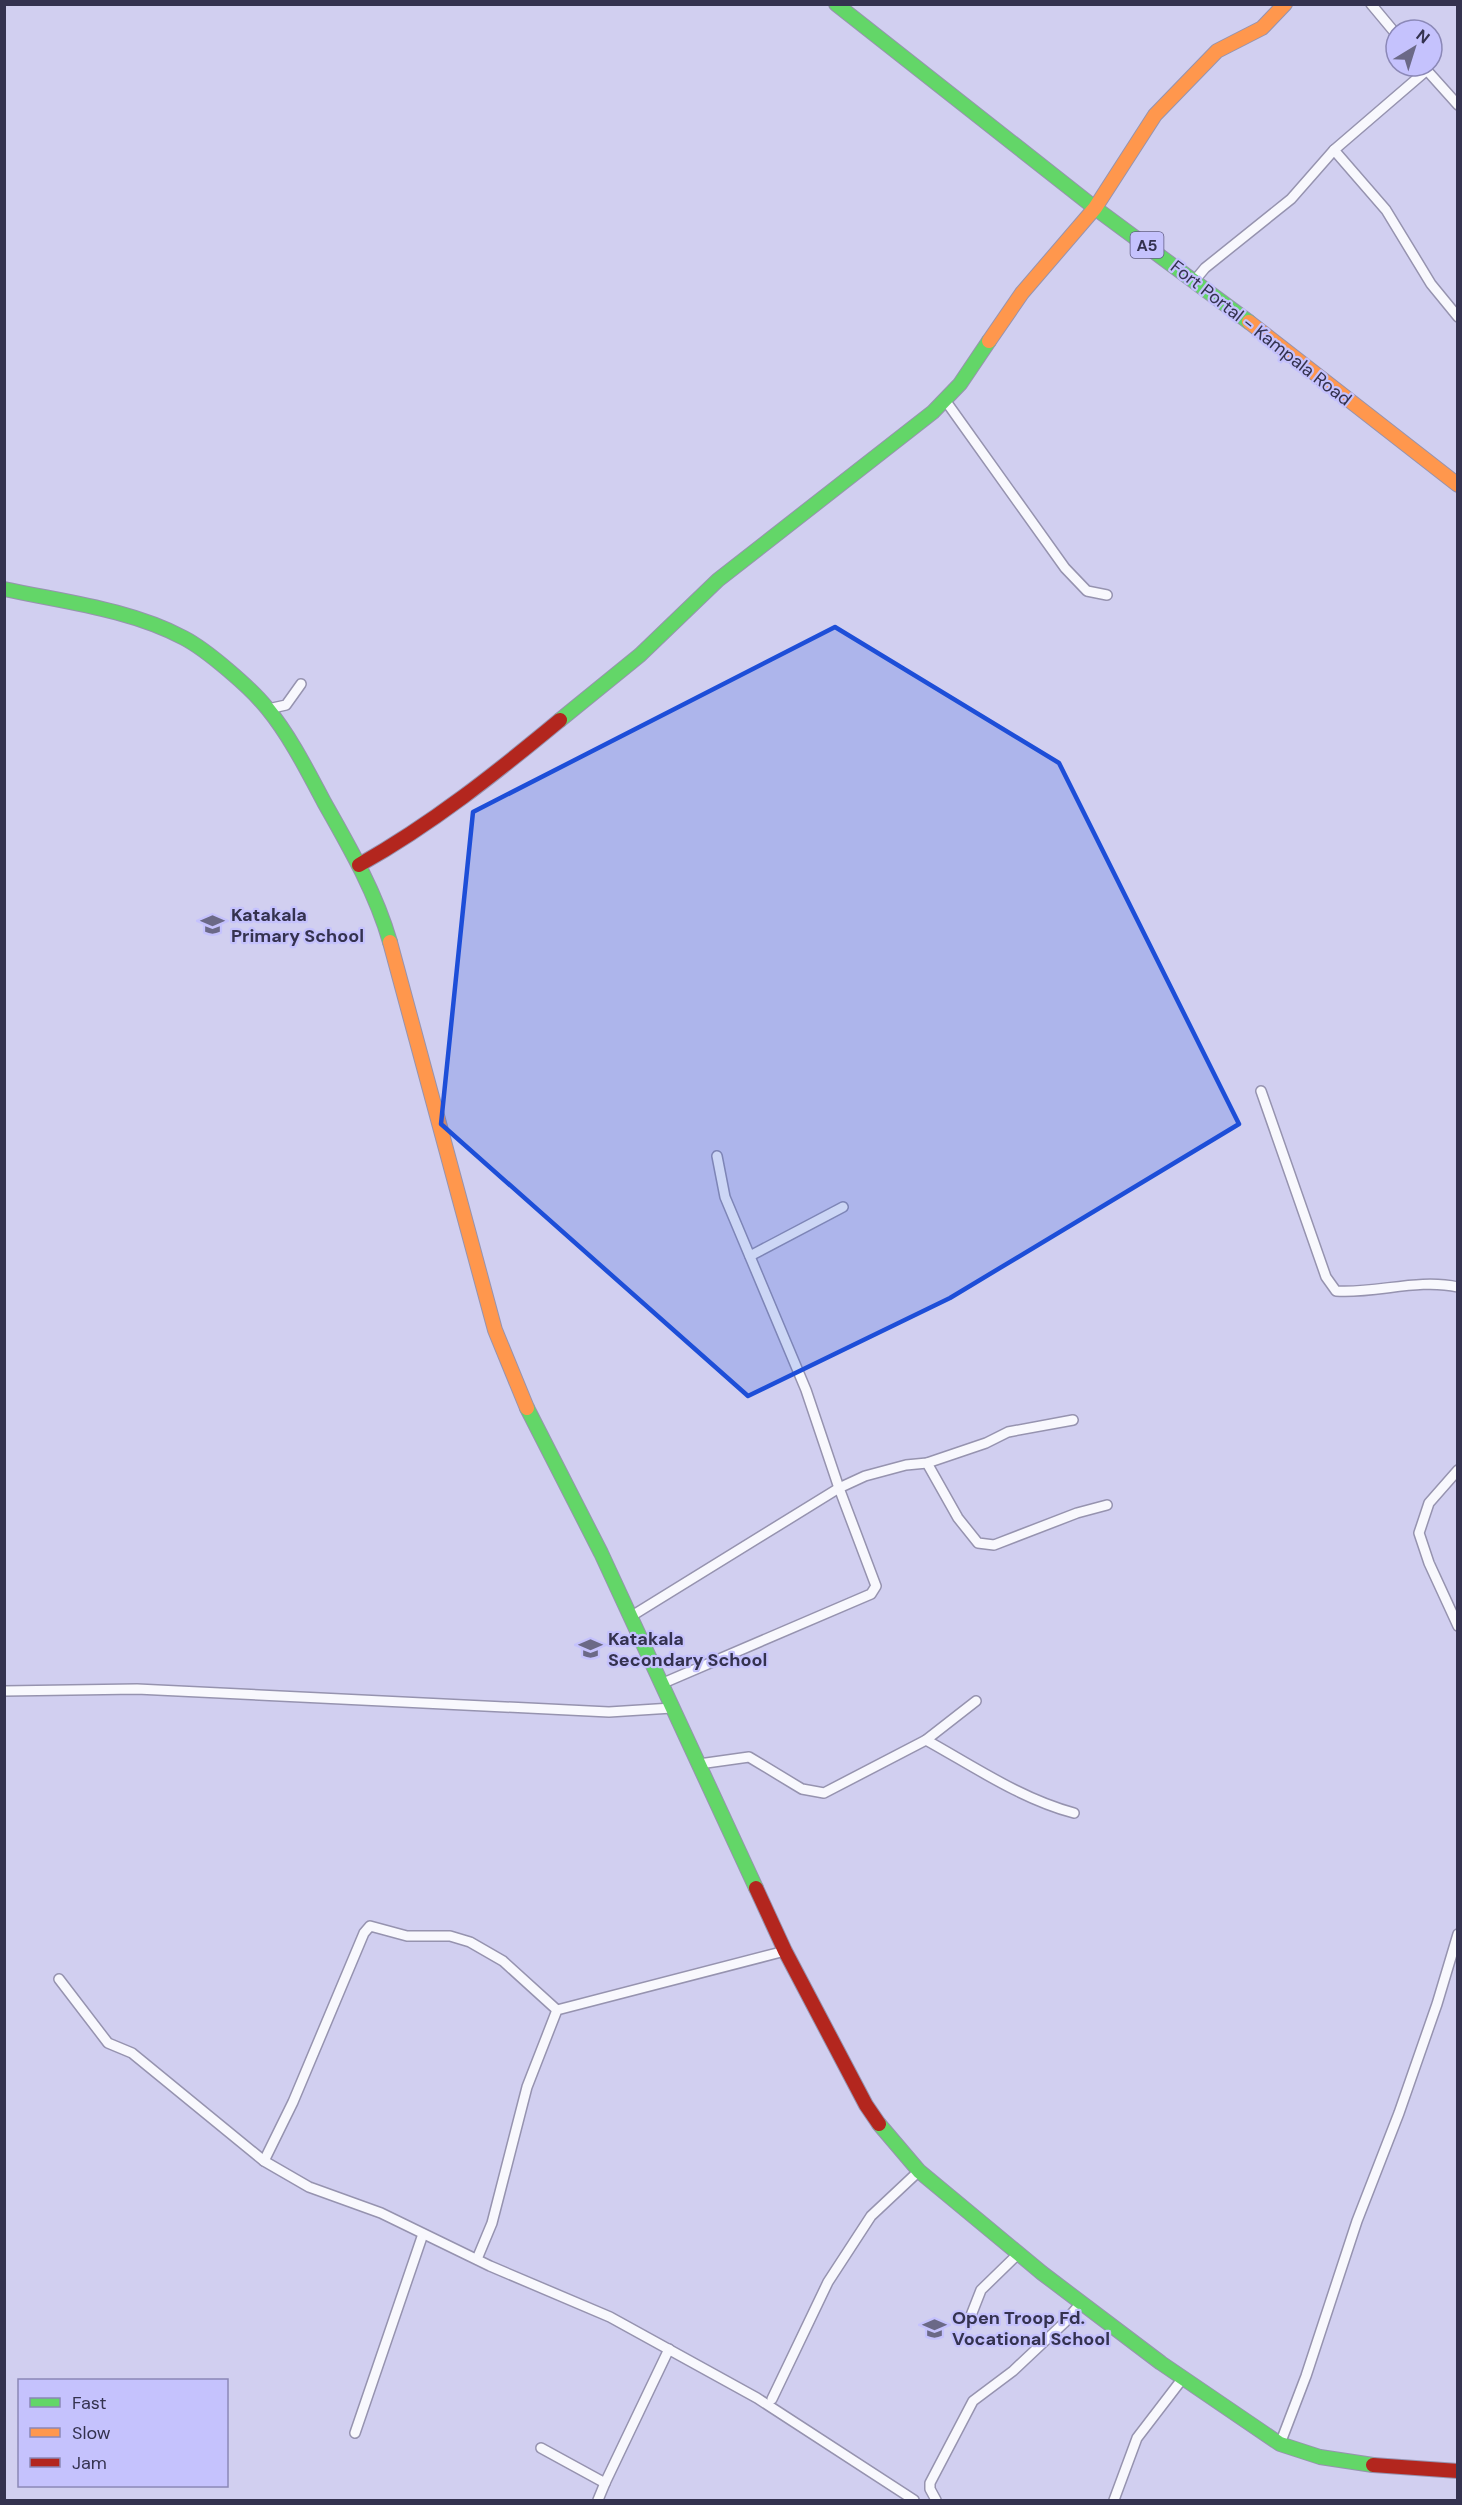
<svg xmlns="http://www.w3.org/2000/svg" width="1462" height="2505" font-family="'DM Sans',sans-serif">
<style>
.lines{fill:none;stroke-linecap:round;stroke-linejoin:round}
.street-casing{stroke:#9693af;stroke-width:12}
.fast-casing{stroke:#9693af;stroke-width:16}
.slow-casing{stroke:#9693af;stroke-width:16}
.jam-casing{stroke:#9693af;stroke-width:16}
.street{stroke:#f8f8fd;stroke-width:9}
.fast{stroke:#63d668;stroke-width:14}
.slow{stroke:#ff974d;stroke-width:14}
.jam{stroke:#b3261e;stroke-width:14}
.marked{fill:#1d4ed8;fill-opacity:0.2;stroke:#1d4ed8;stroke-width:4.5;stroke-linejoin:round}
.labels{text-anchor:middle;stroke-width:4.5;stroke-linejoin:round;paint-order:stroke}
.shield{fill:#c5c2fd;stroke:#605d83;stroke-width:1.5}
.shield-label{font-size:16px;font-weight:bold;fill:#34324f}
.street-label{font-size:18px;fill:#34324f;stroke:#c5c2fd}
.poi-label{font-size:18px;font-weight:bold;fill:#34324f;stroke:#c5c2fd;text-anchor:start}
</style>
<rect width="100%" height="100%" fill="#d1cff0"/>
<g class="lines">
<defs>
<g id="street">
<path d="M1371 4 1396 34"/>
<path d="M1423 66 1458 105"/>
<path d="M1334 150 1386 210 1431 284 1458 317"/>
<path d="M1195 280 1205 268 1291 199 1334 150 1427 70"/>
<path d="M945 400 1065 568 1087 591 1107 595"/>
<path d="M268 709 286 705 301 684"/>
<path d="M1261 1091 1326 1277 1336 1291C1376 1294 1417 1278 1458 1287"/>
<path d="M750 1256 843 1207"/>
<path d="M927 1463 958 1518 978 1543 994 1545 1077 1513 1107 1505"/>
<path d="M1458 1470 1429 1503 1419 1533 1429 1563 1458 1626"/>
<path d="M630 1617 839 1488 865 1476 906 1465 927 1463 986 1443 1008 1432 1073 1420"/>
<path d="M661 1684 871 1594 876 1586 839 1488 806 1390 725 1197 717 1156"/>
<path d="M4 1691 137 1689 609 1712 672 1708"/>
<path d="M926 1740C973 1766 1021 1799 1074 1813"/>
<path d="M699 1764 749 1757 802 1789 824 1793 926 1740 976 1701"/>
<path d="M59 1979 108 2043 132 2053 264 2161 309 2187 381 2213 490 2266 610 2317 757 2398 914 2500"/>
<path d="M264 2161 293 2102 364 1933 370 1926 407 1936H450L470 1942 503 1961 557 2010"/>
<path d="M477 2259 492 2223 527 2087 557 2010 785 1951"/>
<path d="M970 2318 981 2290 1018 2254"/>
<path d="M772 2399 828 2282 871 2216 919 2171"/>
<path d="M355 2433 423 2234"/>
<path d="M1280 2444 1306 2376 1357 2221 1399 2113 1437 2004 1458 1934"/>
<path d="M541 2448 605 2483 669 2349"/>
<path d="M598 2500 605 2483"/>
<path d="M936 2500 930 2489V2483L973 2401 1013 2371 1064 2323 1081 2303"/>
<path d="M1114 2500 1137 2438 1183 2378"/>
</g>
<g id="fast">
<path d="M836 4 1095 208 1249 322"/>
<path d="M4 589C64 602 129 609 184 638 207 650 251 688 267 708 290 736 307 770 324 802 349 846 376 893 390 942"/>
<path d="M560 720 640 655 718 580 933 412 960 384 989 341"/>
<path d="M527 1408 601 1553 756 1888"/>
<path d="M879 2124 919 2171 1042 2273 1161 2363 1280 2444 1320 2457 1373 2465"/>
</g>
<g id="slow">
<path d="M1249 322 1458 485"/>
<path d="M989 341 1022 293 1095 208 1155 115 1217 51 1262 28 1285 4"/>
<path d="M390 942 495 1330 527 1408"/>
</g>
<g id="jam">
<path d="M359 865C432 824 496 773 560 720"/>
<path d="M756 1888 785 1951 866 2105 879 2124"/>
<path d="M1373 2465 1458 2471"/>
</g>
</defs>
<use href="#street" class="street-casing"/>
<use href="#fast" class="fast-casing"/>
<use href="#slow" class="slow-casing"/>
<use href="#jam" class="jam-casing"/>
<use href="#street" class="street"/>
<use href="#fast" class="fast"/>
<use href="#slow" class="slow"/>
<use href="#jam" class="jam"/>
</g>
<path class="marked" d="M835 627 1059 763 1239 1124 950 1298 748 1396 441 1124 473 812Z"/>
<defs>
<symbol id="school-bare" viewBox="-9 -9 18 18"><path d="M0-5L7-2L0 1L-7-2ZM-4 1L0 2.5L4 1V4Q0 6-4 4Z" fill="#6b6987" stroke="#c5c2fd" stroke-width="2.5" paint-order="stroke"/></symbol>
</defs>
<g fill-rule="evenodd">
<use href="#school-bare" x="196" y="908" width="33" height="33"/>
<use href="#school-bare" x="574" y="1632" width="33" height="33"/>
<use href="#school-bare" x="918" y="2312" width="33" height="33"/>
</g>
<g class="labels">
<rect class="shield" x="1130.5" y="232" width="33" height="26" rx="4.5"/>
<g class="shield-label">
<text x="1147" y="251">A5</text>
</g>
<g class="street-label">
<text transform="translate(1261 333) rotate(38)" y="6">Fort Portal - Kampala Road</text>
</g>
<g class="poi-label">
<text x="231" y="921">Katakala<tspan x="231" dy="21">Primary School</tspan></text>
<text x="608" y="1645">Katakala<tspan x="608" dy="21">Secondary School</tspan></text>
<text x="952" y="2324">Open Troop Fd.<tspan x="952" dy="21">Vocational School</tspan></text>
</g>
</g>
<rect width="1462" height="2505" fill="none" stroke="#34324f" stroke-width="12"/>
<rect x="18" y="2379" width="210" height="108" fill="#c5c2fd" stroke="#8b88b7" stroke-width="1.5"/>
<rect x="30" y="2398" width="30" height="9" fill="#63d668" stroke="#8b88b7" stroke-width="1.5"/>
<text x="72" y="2409" font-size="18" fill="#34324f">Fast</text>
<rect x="30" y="2428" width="30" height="9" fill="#ff974d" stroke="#8b88b7" stroke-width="1.5"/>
<text x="72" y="2439" font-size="18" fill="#34324f">Slow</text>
<rect x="30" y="2458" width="30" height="9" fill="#b3261e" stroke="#8b88b7" stroke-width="1.5"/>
<text x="72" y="2469" font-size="18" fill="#34324f">Jam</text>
<g transform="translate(1414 48) rotate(38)"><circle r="28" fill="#c5c2fd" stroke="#8b88b7" stroke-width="1.5"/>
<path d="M0-4.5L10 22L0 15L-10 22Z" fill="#6b6987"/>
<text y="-9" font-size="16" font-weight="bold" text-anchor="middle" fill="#34324f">N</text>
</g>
</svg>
